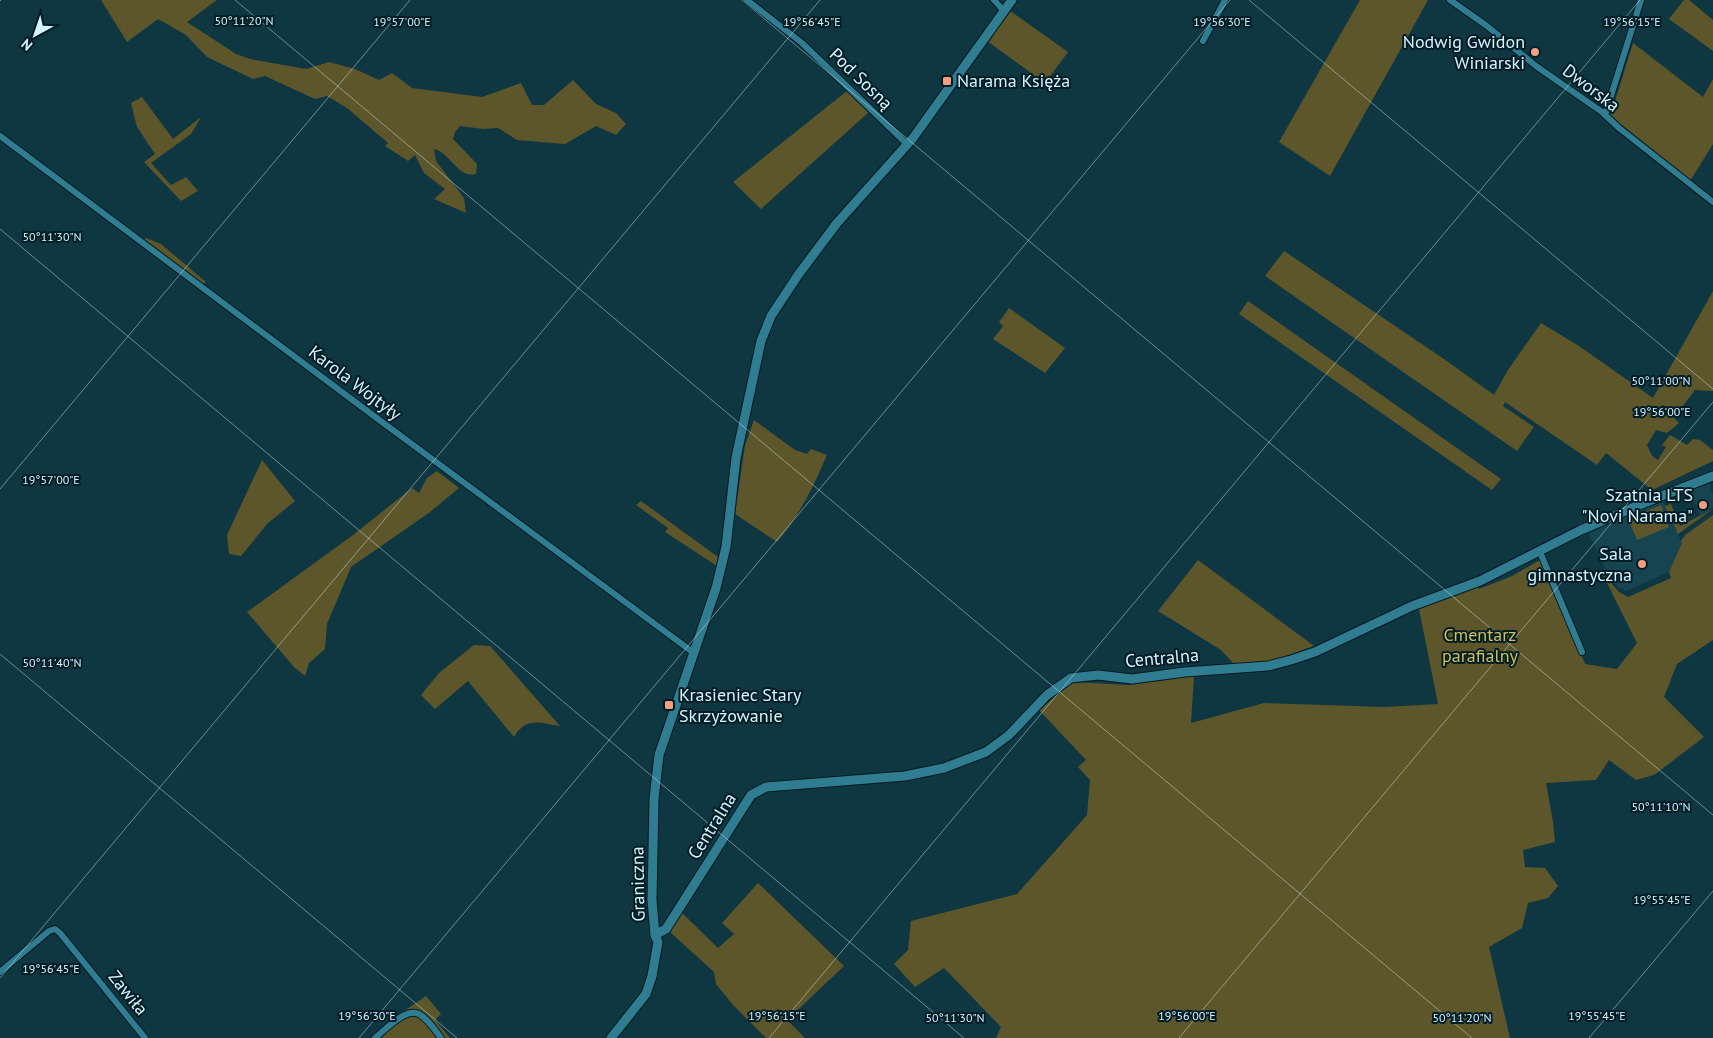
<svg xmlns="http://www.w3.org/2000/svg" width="1713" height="1038" font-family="'PT Sans',sans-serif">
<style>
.built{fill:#164551}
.green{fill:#5d562b}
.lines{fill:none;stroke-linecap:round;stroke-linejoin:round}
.street-casing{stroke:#051c23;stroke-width:8}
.secondary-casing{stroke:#051c23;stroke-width:11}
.street{stroke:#307c91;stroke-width:6}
.secondary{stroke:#307c91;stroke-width:9}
.ticks{fill:none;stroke:#d7f3fd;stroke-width:1;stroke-opacity:0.45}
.poi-dot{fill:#f39f83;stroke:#001d26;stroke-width:2}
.labels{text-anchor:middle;stroke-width:4;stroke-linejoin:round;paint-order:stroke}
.poi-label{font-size:18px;fill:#d7f3fd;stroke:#001d26;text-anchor:end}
.street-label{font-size:18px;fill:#d7f3fd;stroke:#001d26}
.park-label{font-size:18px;fill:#d2c057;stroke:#001d26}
.ticks-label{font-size:12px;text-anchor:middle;fill:#d7f3fd;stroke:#001d26;stroke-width:4;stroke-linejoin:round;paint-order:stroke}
</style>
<rect width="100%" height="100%" fill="#0e3742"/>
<g class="built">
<path d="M1709 483 1713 496V508L1700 515 1690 491Z"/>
<path d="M1663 501 1682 543 1669 572 1626 591 1618 587 1603 564 1589 533Z"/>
</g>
<g class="green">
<path d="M101 0H217L187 22 236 54 250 59 306 69 329 62 355 69 379 80 392 73 412 88 482 97 521 83 532 105H544L573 80 596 104 616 113 626 124 616 135 596 126 565 144 517 140 498 128 483 129 460 126 455 132 453 139 477 164 476 174C458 179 450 152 434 149L436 161 464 198 466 213 434 199 445 189 424 173 415 155 408 161 385 146 388 143 347 108 327 96 315 99 265 76 253 79 207 57 186 35 158 19 127 42Z"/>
<path d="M1360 0H1428L1330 176 1279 142Z"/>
<path d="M1684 0H1689L1713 20V51L1669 19Z"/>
<path d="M1009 10 1068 52 1045 83 987 41Z"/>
<path d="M1633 43 1703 97 1713 79V144L1690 181 1610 117Z"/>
<path d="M847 91 869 112 761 209 733 182Z"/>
<path d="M142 97 173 139 201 117 191 134 151 163 171 185 186 177 198 191 181 201 144 162 155 154 137 127 131 103Z"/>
<path d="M146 238 161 244 206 282 203 284 143 240Z"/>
<path d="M1284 251 1444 359 1494 395 1508 370 1541 323 1579 346 1653 398 1713 291V391L1695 390 1679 411 1671 415 1679 423 1667 433 1656 430 1647 445 1652 456 1658 460 1666 447 1662 445 1670 435 1687 445 1693 439 1700 440 1713 450V461L1652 490 1606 453 1597 465 1505 402 1503 406 1534 427 1517 451 1265 276Z"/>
<path d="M1248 301 1501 479 1492 490 1239 314Z"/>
<path d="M1009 308 1065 348 1045 373 993 339 1003 326 999 322Z"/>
<path d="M754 420 795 450 807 454 811 449 827 455C814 486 799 516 777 542L735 514 745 445Z"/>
<path d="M262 460 295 501 268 523 241 556 229 554 227 535Z"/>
<path d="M437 471 459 488 430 512 351 567 327 624 325 649 309 663 305 676 294 667 247 612 353 535 412 488 419 493 427 478Z"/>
<path d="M641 501 718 557 717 566 665 532 668 528 636 505Z"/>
<path d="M1671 504 1680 526 1713 509 1678 534 1665 506Z"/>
<path d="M1661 505 1669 527 1637 540 1628 519Z"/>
<path d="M1713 515V640L1677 664 1664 697 1704 737 1654 775 1636 780 1609 760 1596 780 1546 783 1553 822 1555 842 1523 850 1525 867 1545 868 1558 886 1548 898 1528 903 1522 928 1489 947 1510 1038H996L1001 1027 944 968 915 987 894 964 908 950 911 921 1017 894 1087 815 1090 780 1078 767 1086 760 1039 710 1073 682 1129 685 1194 676 1191 723 1264 703 1385 707 1438 704 1419 609 1478 587 1479 589 1512 576 1540 560 1585 664 1617 669 1637 643 1601 571 1619 592 1628 597 1671 578 1669 572 1682 543 1681 541 1685 535Z"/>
<path d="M1198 560 1314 646 1272 661 1235 665 1221 650 1158 611Z"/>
<path d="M474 645 490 646 560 726C540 723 526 716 514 737L468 681 435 709 421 695 439 673Z"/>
<path d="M758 883 844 966 787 1020 805 1038H766L733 1005 716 984 714 972 669 931 681 912 718 948 734 934 722 923Z"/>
<path d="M426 996 441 1014 435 1020 450 1038H443L416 1010 401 1013Z"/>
<path d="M412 1014 423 1018 439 1038H378L402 1017Z"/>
</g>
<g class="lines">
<defs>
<g id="street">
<path d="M747 0 802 43 907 144"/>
<path d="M994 0 1004 11"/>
<path d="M1450 0 1487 26 1536 66 1602 112 1619 128 1713 202"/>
<path d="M1203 41 1225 0"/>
<path d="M1605 115 1641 0"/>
<path d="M0 136 378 419 694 653"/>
<path d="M1540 552 1582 652"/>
<path d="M0 972 49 931 55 929 60 933 145 1038"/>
<path d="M375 1038C385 1030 406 1007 419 1014 428 1019 435 1030 441 1038"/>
</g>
<g id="secondary">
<path d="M655 935 666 929 751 795 766 787 905 776 944 768 986 752 1009 735 1047 695 1071 678 1098 675 1132 679 1185 672 1268 666 1291 660 1315 652 1412 606 1480 581 1581 530 1644 503 1713 476"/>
<path d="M611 1038 646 994 652 976 658 942 655 935 652 900 654 799 659 755 716 588 726 547 736 458 761 341 771 316 798 275 837 223 913 138 1012 0"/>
</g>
</defs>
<use href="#street" class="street-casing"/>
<use href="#secondary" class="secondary-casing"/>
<use href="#street" class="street"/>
<use href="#secondary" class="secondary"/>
</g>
<path class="ticks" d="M235 0 1472 1038M742 0 1713 815M1249 0 1713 389M0 1 1 0M0 229 964 1038M0 489 410 0M0 654 457 1038M0 978 820 0M359 1038 1230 0M769 1038 1640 0M1179 1038 1713 402M1589 1038 1713 891"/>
<g class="poi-dot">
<circle cx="1535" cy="52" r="5"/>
<rect x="942" y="76" width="10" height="10" rx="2.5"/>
<circle cx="1703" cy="505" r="5"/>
<circle cx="1642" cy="564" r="5"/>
<rect x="664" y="700" width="10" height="10" rx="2.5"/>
</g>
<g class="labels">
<g class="poi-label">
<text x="1525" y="48">Nodwig Gwidon<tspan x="1525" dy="21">Winiarski</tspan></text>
<text x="957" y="87" text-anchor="start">Narama Księża</text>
<text x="1693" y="501">Szatnia LTS<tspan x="1693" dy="21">"Novi Narama"</tspan></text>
<text x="1632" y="560">Sala<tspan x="1632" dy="21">gimnastyczna</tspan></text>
<text x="679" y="701" text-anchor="start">Krasieniec Stary<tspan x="679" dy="21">Skrzyżowanie</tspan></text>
</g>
<g class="street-label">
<text transform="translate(861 79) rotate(44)" y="6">Pod Sosną</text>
<text transform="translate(1591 88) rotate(37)" y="6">Dworska</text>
<text transform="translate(355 383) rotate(37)" y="6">Karola Wojtyły</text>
<text transform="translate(1162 658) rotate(-5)" y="6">Centralna</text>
<text transform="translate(712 826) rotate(-58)" y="6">Centralna</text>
<text transform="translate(638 884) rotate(-91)" y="6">Graniczna</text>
<text transform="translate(128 993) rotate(51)" y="6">Zawiła</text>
</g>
<g class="park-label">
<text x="1480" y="641">Cmentarz<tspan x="1480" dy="21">parafialny</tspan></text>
</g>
</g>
<g class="ticks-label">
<text x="244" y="25">50°11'20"N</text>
<text x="402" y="26">19°57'00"E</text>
<text x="812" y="26">19°56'45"E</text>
<text x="1222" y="26">19°56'30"E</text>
<text x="1632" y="26">19°56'15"E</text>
<text x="52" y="241">50°11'30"N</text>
<text x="1661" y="385">50°11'00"N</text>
<text x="1662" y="416">19°56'00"E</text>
<text x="51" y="484">19°57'00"E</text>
<text x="52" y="667">50°11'40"N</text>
<text x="1661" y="811">50°11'10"N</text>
<text x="1662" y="904">19°55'45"E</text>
<text x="51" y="973">19°56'45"E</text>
<text x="367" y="1020">19°56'30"E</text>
<text x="777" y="1020">19°56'15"E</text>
<text x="1187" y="1020">19°56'00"E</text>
<text x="1597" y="1020">19°55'45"E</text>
<text x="955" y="1022">50°11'30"N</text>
<text x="1462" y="1022">50°11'20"N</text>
</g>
<g transform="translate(35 35) rotate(220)" stroke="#001d26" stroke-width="4" paint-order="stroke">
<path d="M0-4L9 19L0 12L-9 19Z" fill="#d7f3fd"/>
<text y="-8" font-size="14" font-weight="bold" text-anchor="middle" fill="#d7f3fd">N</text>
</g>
</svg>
